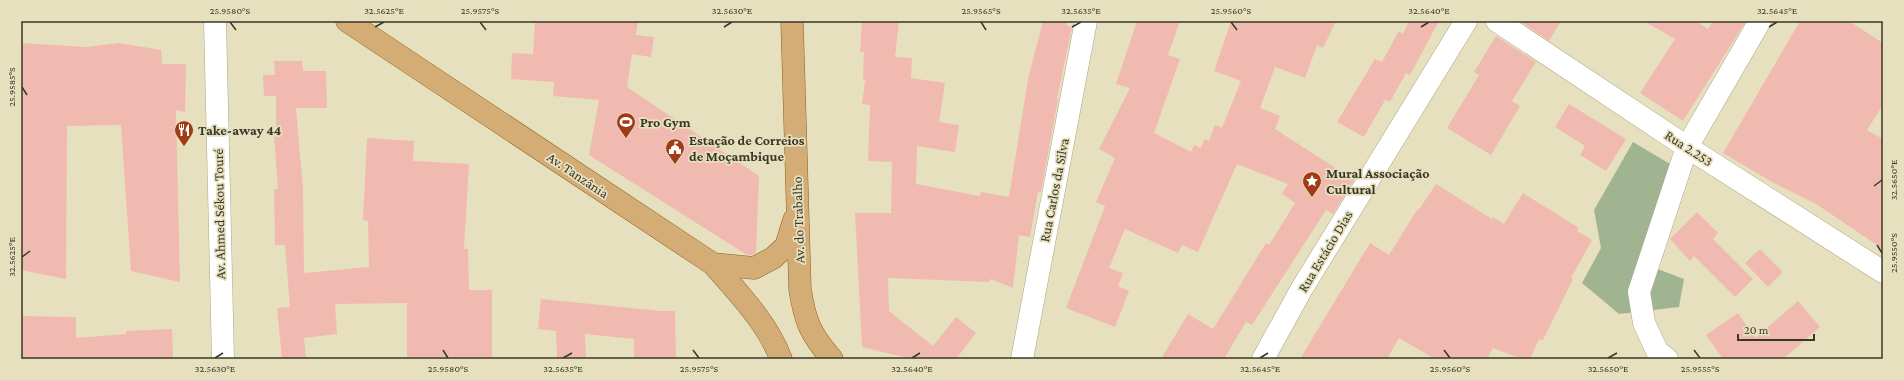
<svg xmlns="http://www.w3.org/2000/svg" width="1904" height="380" font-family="'Crimson Pro',serif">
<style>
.green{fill:#a1b491}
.building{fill:#f1bab1}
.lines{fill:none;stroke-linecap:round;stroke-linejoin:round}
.minor-casing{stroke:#aca685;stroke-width:23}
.major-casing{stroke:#8c611f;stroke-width:23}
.minor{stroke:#fff;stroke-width:22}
.major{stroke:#d4ad76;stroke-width:22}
.ticks{fill:none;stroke:#393729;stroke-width:1.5}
.labels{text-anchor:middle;stroke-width:3.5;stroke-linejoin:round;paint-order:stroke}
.poi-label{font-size:14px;font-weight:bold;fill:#393729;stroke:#e7e0be;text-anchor:start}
.street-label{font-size:14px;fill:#393729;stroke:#e7e0be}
.neatline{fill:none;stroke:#393729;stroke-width:1.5}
.ticks-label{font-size:10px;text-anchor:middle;fill:#393729}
</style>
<rect width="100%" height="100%" fill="#e7e0be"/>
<path class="green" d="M1633 142 1670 164 1639 262 1684 279 1679 307 1619 314 1582 283 1601 248 1594 210Z"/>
<g class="building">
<path d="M535 21H638L636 35 654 37 651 57 632 54 627 87 759 176 756 253 751 255H747L589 155 599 100 553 96 554 82 511 79 512 53 533 54Z"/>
<path d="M862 21H899L895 57 912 58 911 78 945 83 939 122 959 125 955 152 917 146 916 184 980 196 981 192 1009 197 1028 79 1043 21H1067L1066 25 1072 27 1057 99H1058L1041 192H1038L1030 237 1019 235 1013 288 991 279 989 282 888 278 889 311 933 346 956 317 976 333 956 359H912L862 347 855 213H891L892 162 868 161 870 105 862 104 865 80H863L864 52H860Z"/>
<path d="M1137 21H1180L1168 55 1180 59 1154 133 1191 152 1194 145 1201 148 1205 139 1209 141 1215 125 1222 128 1241 81 1214 71 1231 21H1336L1323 48 1317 45 1305 78 1275 67 1260 108 1280 116 1275 129 1354 180 1333 214 1326 210 1252 325 1246 322 1224 359H1161L1188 314 1213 329 1266 243 1269 245 1295 203 1282 194 1288 184 1237 164 1198 252 1182 245 1178 253 1125 229 1109 268 1123 273 1118 286 1129 291 1115 327 1066 308 1105 206 1096 202 1115 158 1099 149 1130 88 1116 84Z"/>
<path d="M1409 21H1439L1410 75 1406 73 1390 102 1385 100 1364 137 1337 122 1375 59 1382 62 1399 31 1403 34Z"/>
<path d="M1520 21H1561L1549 41Z"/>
<path d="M1644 21H1696L1708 29 1713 21H1746L1683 121 1640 93 1675 39Z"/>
<path d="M1800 21H1849L1883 43V105L1867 130 1883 139V249L1816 204 1772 182 1723 153Z"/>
<path d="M1496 36 1536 62 1512 101 1520 106 1491 155 1447 128 1479 75 1474 72Z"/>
<path d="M21 43 86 47 119 43 161 50 162 64H186L185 112 176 110 180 282 131 271 121 125 67 126 66 279 21 270Z"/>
<path d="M274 61H302L303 71H326L327 108H296L303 189 304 273 369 267 368 221 363 220 367 138 414 141 413 161 469 164 464 249H468L469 290H492V357H407V303L335 304 337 334 304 338 306 359H282L277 308 290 307 285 245H275L274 189H278L274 135 276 134V96H264L263 75H275Z"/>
<path d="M1569 104 1626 139 1606 171 1580 155 1585 146 1555 127Z"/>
<path d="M1436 184 1492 219 1493 217 1504 224 1523 193 1579 228 1577 231 1592 240 1571 278 1573 279 1543 340 1539 339 1530 359H1522L1493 348 1487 359H1435L1399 338 1387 359H1300L1370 243 1389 255 1417 210 1418 211Z"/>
<path d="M1697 212 1718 233 1713 239 1753 279 1735 297 1694 256 1690 261 1670 239Z"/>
<path d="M1760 249 1783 272 1768 287 1745 263Z"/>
<path d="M541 299 661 311H675L676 359H634V339L585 334 586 359H557L556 331 538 329Z"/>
<path d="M1798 301 1820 327 1783 359H1723L1706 335 1738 313 1755 338Z"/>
<path d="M21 316 76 317V338L126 334V331L172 329 173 359H21Z"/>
</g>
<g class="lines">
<defs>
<g id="minor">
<path d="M215 21 223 359"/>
<path d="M1497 21 1687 147 1883 272"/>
<path d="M1022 359 1086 21"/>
<path d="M1263 359 1301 290 1466 21"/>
<path d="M1667 359 1657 351 1644 323 1639 292 1687 147 1760 21"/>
</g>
<g id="major">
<path d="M347 21 713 264C738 293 767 322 781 359"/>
<path d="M792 21 800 289C805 321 810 334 832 359"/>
<path d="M713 264 754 268 773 258 786 246 794 220"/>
</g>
</defs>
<use href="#minor" class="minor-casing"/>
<use href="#major" class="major-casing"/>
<use href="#minor" class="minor"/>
<use href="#major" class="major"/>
</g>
<path class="ticks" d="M230 22 236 30M480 22 486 30M981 22 986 30M1231 22 1237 30M375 27 384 22M724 27 732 22M1072 27 1081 22M1421 27 1429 22M1769 27 1777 22M22 87 27 95M1874 186 1882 180M1877 245 1882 253M22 257 30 251M443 350 448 358M693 350 699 358M1444 350 1450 358M1694 350 1700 358M215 358 223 353M563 358 572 353M912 358 920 353M1260 358 1268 353M1608 358 1617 353"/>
<defs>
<symbol id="stadium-pin" viewBox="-11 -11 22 30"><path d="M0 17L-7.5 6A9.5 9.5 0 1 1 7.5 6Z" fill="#a13b15" stroke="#e7e0be"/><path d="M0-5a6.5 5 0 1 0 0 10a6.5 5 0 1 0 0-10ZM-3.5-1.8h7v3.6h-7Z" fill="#fff"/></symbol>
<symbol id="restaurant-pin" viewBox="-11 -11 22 30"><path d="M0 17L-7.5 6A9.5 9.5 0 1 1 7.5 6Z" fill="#a13b15" stroke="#e7e0be"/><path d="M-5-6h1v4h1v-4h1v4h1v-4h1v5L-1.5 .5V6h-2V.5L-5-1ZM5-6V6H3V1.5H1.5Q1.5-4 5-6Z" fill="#fff"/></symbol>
<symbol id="civic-pin" viewBox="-11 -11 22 30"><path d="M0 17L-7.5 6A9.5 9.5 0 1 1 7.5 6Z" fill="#a13b15" stroke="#e7e0be"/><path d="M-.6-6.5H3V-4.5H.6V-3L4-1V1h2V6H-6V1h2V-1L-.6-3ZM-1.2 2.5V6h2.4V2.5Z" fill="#fff"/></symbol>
<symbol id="sight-pin" viewBox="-11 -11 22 30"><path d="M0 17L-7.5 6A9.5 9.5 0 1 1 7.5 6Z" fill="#a13b15" stroke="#e7e0be"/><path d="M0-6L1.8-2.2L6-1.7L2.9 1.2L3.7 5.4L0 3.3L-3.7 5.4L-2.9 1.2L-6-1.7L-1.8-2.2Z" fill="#fff"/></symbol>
</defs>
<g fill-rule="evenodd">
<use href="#stadium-pin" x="615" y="111" width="22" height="30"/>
<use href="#restaurant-pin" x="173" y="119" width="22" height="30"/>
<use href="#civic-pin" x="664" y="137" width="22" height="30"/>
<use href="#sight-pin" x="1301" y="170" width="22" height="30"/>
</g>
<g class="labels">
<g class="poi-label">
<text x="640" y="127">Pro Gym</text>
<text x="198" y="135">Take-away 44</text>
<text x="689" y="145">Estação de Correios<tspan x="689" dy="16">de Moçambique</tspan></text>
<text x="1326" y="178">Mural Associação<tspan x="1326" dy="16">Cultural</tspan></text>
</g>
<g class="street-label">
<text transform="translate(1689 148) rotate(33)" y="5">Rua 2.253</text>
<text transform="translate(578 175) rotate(34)" y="5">Av. Tanzânia</text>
<text transform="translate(1054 190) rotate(-79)" y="5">Rua Carlos da Silva</text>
<text transform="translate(219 214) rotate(-91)" y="5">Av. Ahmed Sékou Touré</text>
<text transform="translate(798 220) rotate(-92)" y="5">Av. do Trabalho</text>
<text transform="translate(1325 251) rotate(-59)" y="5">Rua Estácio Dias</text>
</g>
</g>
<rect width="1904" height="380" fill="none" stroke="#e7e0be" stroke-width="44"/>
<path d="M1738 334v6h76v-6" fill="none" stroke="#393729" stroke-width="2"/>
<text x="1744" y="334" font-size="12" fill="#393729" stroke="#e7e0be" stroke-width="3" paint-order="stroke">20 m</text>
<rect x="22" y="22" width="1860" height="336" class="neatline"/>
<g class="ticks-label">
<text x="230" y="14">25.9580°S</text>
<text x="384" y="14">32.5625°E</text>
<text x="480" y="14">25.9575°S</text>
<text x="732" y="14">32.5630°E</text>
<text x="981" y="14">25.9565°S</text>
<text x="1081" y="14">32.5635°E</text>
<text x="1231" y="14">25.9560°S</text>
<text x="1429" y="14">32.5640°E</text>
<text x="1777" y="14">32.5645°E</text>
<text transform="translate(11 87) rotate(-90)" y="4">25.9585°S</text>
<text transform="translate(1893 180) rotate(-90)" y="4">32.5650°E</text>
<text transform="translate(1893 253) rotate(-90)" y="4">25.9550°S</text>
<text transform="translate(11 257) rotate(-90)" y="4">32.5625°E</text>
<text x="215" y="372">32.5630°E</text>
<text x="448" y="372">25.9580°S</text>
<text x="563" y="372">32.5635°E</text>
<text x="699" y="372">25.9575°S</text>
<text x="912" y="372">32.5640°E</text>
<text x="1260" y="372">32.5645°E</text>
<text x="1450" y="372">25.9560°S</text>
<text x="1608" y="372">32.5650°E</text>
<text x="1700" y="372">25.9555°S</text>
</g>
</svg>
